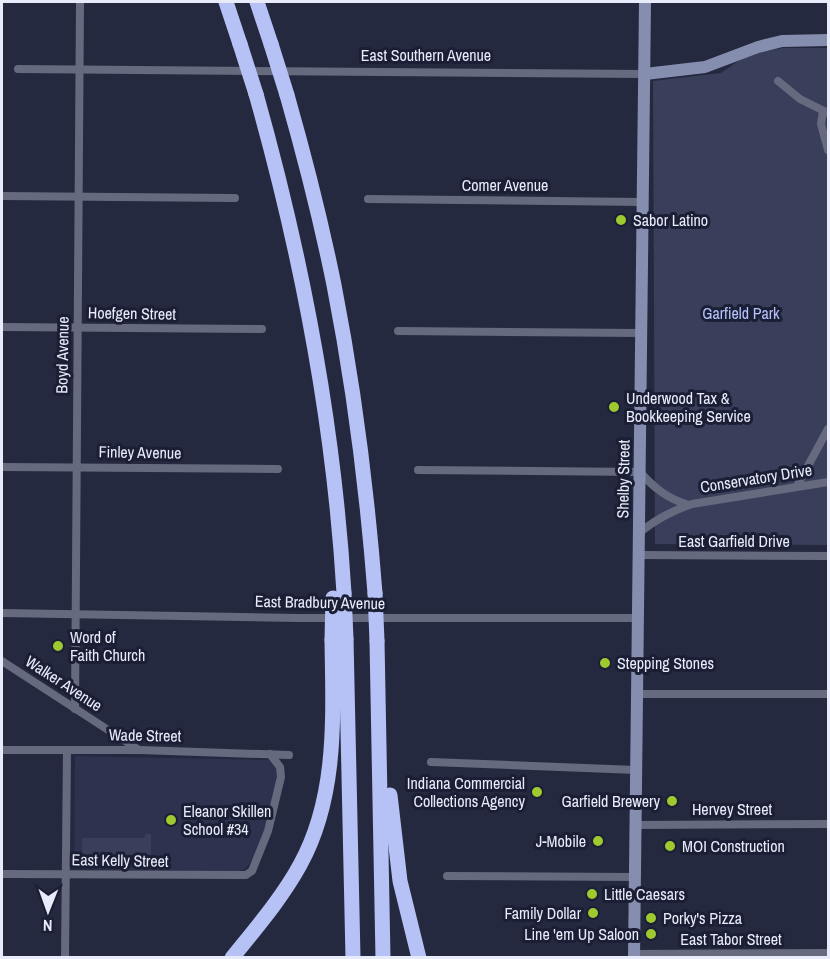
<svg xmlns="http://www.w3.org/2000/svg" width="830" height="959" font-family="'Archivo Narrow',sans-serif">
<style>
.built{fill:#2d324e}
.green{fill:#393f5b}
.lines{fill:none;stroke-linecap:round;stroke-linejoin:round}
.street{stroke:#656a7f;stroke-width:8}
.secondary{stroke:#868eaf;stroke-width:12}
.highway{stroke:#b6c2f5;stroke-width:15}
.highway-bridge{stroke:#b6c2f5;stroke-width:15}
.poi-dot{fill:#9eca2f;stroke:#1b1f35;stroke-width:2}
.labels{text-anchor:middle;stroke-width:6;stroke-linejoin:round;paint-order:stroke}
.street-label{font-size:16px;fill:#e7ebfa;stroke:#1b1f35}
.poi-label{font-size:16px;fill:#e7ebfa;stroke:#1b1f35;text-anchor:start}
.park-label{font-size:16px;fill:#b6c2fc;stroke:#1b1f35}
</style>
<rect width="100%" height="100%" fill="#25293f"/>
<path class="built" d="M75 756 269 760 274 765 277 771V780L261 843 253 859 245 869 238 872 74 869Z"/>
<g class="green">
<path d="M783 48H828V545L655 544 653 81 721 73 747 55Z"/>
<path d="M146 834H151V865L82 864V838H144Z"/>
</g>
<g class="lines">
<g class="street">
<path d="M18 69 645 74"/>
<path d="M778 81 800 99 828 113"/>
<path d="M823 111 821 124 828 150"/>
<path d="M2 196 235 198"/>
<path d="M368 199 643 202"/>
<path d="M2 327 262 329"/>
<path d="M398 331 641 333"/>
<path d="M2 467 278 469"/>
<path d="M418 470 640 472C654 488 668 499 689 505"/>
<path d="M797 486 828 429"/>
<path d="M639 533C656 519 671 511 692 504L828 482"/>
<path d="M639 555 828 556"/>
<path d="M2 613 297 618H638"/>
<path d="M2 661 139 750"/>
<path d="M637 694H828"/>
<path d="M75 709 80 2"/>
<path d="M2 750H140L289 755"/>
<path d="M431 762 636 770"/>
<path d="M636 825 828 824"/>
<path d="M2 874 246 875 252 871 268 831 281 777 280 767 270 754"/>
<path d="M447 876 635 877"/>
<path d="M634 954 828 953"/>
<path d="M65 958 67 750"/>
</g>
<g class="secondary">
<path d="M645 74 705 67 758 47 782 41 828 40"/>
<path d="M634 958 645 2"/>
</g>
<g class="highway">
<path d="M226 2 240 44"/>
<path d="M257 2 271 44"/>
<path d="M256 94C302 257 334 424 344 593"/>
<path d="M287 95C305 158 321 221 334 285 354 387 367 490 375 593"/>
<path d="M346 639 353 958"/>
<path d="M377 641 383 958"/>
<path d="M390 795 400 881 419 958"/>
<path d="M232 958C256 928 282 898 300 865 338 796 333 716 332 640"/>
</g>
<g class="highway-bridge">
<path d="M240 44 256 94"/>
<path d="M271 44 287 95"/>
<path d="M344 593 346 639"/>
<path d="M375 593 377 641"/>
<path d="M332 640 333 598"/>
</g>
</g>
<g class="poi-dot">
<circle cx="621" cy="220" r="6"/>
<circle cx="614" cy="407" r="6"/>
<circle cx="58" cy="646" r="6"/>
<circle cx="605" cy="663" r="6"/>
<circle cx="537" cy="792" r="6"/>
<circle cx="672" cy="801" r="6"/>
<circle cx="171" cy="820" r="6"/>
<circle cx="598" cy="841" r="6"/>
<circle cx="670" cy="846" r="6"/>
<circle cx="592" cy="894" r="6"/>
<circle cx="593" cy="913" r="6"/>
<circle cx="651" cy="918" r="6"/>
<circle cx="651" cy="934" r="6"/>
</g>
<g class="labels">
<g class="street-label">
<text x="426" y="61">East Southern Avenue</text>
<text x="505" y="191">Comer Avenue</text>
<text transform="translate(132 313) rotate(1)" y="6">Hoefgen Street</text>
<text transform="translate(62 355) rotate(-89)" y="6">Boyd Avenue</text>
<text transform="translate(140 452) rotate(1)" y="6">Finley Avenue</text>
<text transform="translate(756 478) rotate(-9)" y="6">Conservatory Drive</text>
<text transform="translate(623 479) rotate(-89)" y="6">Shelby Street</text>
<text x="734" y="547">East Garfield Drive</text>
<text transform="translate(320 602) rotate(1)" y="6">East Bradbury Avenue</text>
<text transform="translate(64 683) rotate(33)" y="6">Walker Avenue</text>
<text transform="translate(145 735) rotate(1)" y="6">Wade Street</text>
<text x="732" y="815">Hervey Street</text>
<text transform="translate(120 860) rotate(1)" y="6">East Kelly Street</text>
<text x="731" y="945">East Tabor Street</text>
</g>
<g class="poi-label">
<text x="633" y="226">Sabor Latino</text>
<text x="626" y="404">Underwood Tax &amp;<tspan x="626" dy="18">Bookkeeping Service</tspan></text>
<text x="70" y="643">Word of<tspan x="70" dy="18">Faith Church</tspan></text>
<text x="617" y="669">Stepping Stones</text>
<text x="525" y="789" text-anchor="end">Indiana Commercial<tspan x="525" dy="18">Collections Agency</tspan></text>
<text x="660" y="807" text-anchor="end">Garfield Brewery</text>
<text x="183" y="817">Eleanor Skillen<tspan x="183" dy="18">School #34</tspan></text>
<text x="586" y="847" text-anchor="end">J-Mobile</text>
<text x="682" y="852">MOI Construction</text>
<text x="604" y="900">Little Caesars</text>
<text x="581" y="919" text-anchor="end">Family Dollar</text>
<text x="663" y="924">Porky's Pizza</text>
<text x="639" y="940" text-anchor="end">Line 'em Up Saloon</text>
</g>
<g class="park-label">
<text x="741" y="319">Garfield Park</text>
</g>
</g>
<rect width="830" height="959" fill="none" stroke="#e7ebfa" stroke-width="6"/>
<g transform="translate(48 911) rotate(181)" stroke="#1b1f35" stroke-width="4.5" paint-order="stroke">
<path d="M0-4.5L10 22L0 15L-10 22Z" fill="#e7ebfa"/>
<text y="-9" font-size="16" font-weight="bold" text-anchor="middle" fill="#e7ebfa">N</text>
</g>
</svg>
